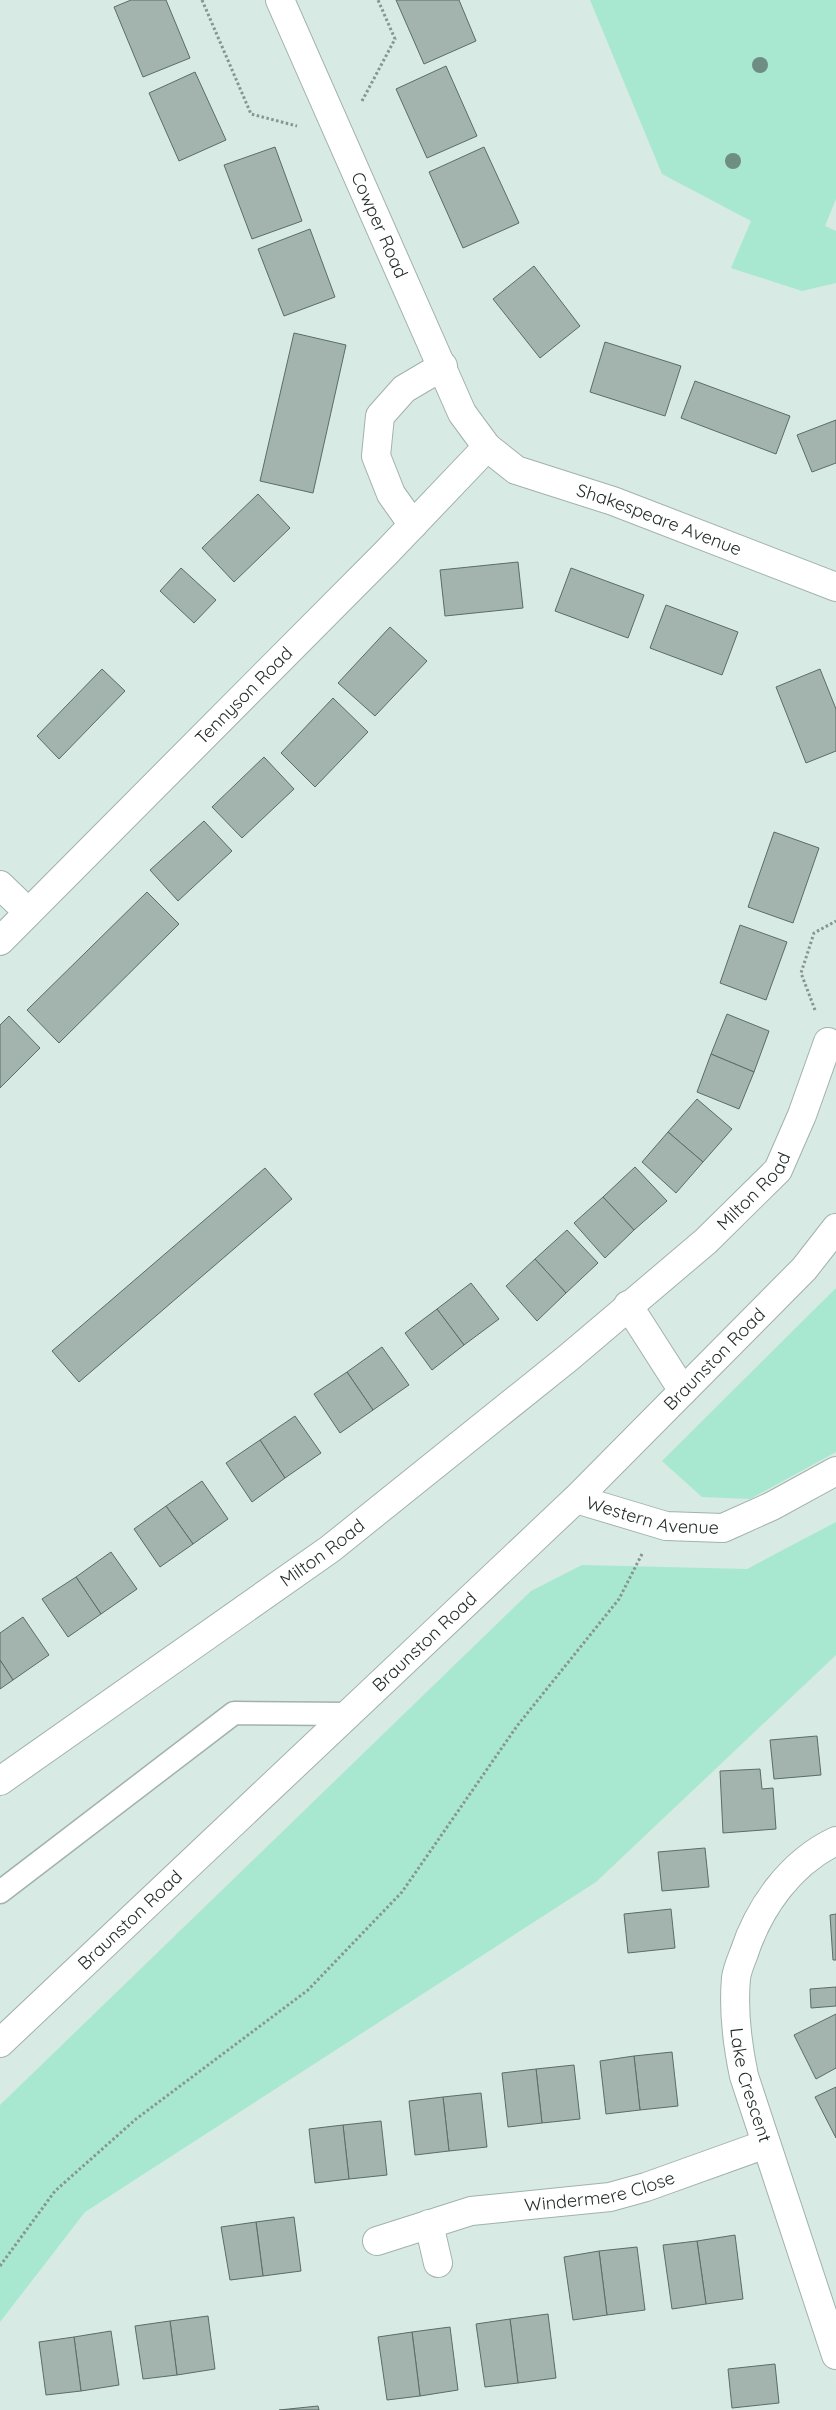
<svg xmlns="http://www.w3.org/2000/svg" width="836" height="2410" font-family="Quicksand,sans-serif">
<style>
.green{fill:#a8e8d0}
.building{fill:#a2b4ad;stroke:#5c6c66}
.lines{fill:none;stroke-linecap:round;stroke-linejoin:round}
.service-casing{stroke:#a1b2ab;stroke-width:25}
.minor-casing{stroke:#a1b2ab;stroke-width:30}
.tertiary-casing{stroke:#a1b2ab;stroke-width:30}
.primary-casing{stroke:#a1b2ab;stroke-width:30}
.path{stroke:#889591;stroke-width:3;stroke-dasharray:2.5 2.5;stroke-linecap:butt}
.service{stroke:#fff;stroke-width:22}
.minor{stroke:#fff;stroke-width:28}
.tertiary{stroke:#fff;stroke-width:28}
.primary{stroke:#fff;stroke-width:28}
.tree{fill:#6e8d83}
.labels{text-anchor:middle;stroke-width:5;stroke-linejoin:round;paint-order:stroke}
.street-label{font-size:18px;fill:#252c2a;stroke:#e5f7f0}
</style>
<rect width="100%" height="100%" fill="#d7eae3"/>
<g class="green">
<path d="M590 0H836V199L825 226 836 231V283L802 291 731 268 751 221 662 174Z"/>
<path d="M836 1288V1452L750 1499 702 1497 662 1461Z"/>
<path d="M836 1522V1655L596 1882 85 2212 0 2322V2105L531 1591 582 1565 747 1569Z"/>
</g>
<g class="building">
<path d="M131 0H166L190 58 143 77 114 7Z"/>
<path d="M396 0H459L476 41 424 64Z"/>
<path d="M446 66 477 136 427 158 396 89Z"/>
<path d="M195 72 226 140 179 161 149 93Z"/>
<path d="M275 147 302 221 252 239 224 165Z"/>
<path d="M484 147 519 223 463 248 429 172Z"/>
<path d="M310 229 335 297 284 316 258 249Z"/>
<path d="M534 266 580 326 540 358 493 299Z"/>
<path d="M294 333 346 345 313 493 260 481Z"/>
<path d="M605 342 681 366 665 416 590 392Z"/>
<path d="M695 381 790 416 776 454 681 418Z"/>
<path d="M836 420V463L812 472 797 435Z"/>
<path d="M258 494 290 528 234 582 202 548Z"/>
<path d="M518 562 523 608 445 616 440 570Z"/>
<path d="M181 568 216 600 194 623 160 591Z"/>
<path d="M571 568 644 595 628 638 555 611Z"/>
<path d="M666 605 738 632 722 675 650 648Z"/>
<path d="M390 627 427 661 375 716 338 683Z"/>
<path d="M102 669 125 691 59 759 37 736Z"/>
<path d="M820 669 836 709V751L806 763 776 687Z"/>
<path d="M333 698 368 732 315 787 281 753Z"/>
<path d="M264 757 294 789 242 838 212 807Z"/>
<path d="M204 821 232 851 178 901 150 870Z"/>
<path d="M774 832 819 848 793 923 748 907Z"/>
<path d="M147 892 179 924 59 1043 27 1010Z"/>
<path d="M740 925 787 942 766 1000 720 983Z"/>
<path d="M727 1014 769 1031 754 1072 711 1054Z"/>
<path d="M9 1016 40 1048 0 1088V1025Z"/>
<path d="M711 1054 754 1072 739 1109 697 1092Z"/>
<path d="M697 1099 732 1129 703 1162 668 1132Z"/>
<path d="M668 1132 703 1162 676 1193 642 1162Z"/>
<path d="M635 1167 667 1201 634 1230 603 1197Z"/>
<path d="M265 1168 292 1199 79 1382 52 1351Z"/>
<path d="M603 1197 634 1230 605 1258 574 1223Z"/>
<path d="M567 1230 598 1263 566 1293 535 1259Z"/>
<path d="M535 1259 566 1293 537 1321 506 1286Z"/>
<path d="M471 1283 499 1319 464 1345 437 1309Z"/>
<path d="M437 1309 464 1345 432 1370 405 1333Z"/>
<path d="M382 1347 409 1385 373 1410 347 1372Z"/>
<path d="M347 1372 373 1410 340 1433 314 1394Z"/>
<path d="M295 1416 321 1453 285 1478 260 1440Z"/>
<path d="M260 1440 285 1478 252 1502 226 1463Z"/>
<path d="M202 1481 228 1519 193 1544 166 1506Z"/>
<path d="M166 1506 193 1544 160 1567 134 1529Z"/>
<path d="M111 1552 137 1589 101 1614 76 1577Z"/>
<path d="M76 1577 101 1614 68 1637 42 1599Z"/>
<path d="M23 1617 49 1655 13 1680 0 1660V1633Z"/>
<path d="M0 1660 13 1680 0 1689Z"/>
<path d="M817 1736 821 1775 774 1779 770 1740Z"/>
<path d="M760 1769 762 1789 773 1788 776 1829 723 1833 720 1771Z"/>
<path d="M705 1848 709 1887 662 1891 658 1852Z"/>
<path d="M671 1909 675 1948 628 1953 624 1914Z"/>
<path d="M836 1914V1960H833L830 1915Z"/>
<path d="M836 1987V2006L811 2008 810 1989Z"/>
<path d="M836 2014V2068L816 2079 794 2035Z"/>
<path d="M672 2052 678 2106 640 2110 634 2056Z"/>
<path d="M634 2056 640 2110 606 2114 600 2061Z"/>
<path d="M574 2065 580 2119 542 2123 536 2069Z"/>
<path d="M536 2069 542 2123 508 2127 502 2073Z"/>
<path d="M836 2087V2138L815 2097Z"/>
<path d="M481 2093 487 2147 449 2151 443 2097Z"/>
<path d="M443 2097 449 2151 415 2155 409 2101Z"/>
<path d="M381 2121 387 2175 349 2179 343 2125Z"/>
<path d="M343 2125 349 2179 315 2183 309 2129Z"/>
<path d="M294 2217 301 2271 263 2276 256 2222Z"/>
<path d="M256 2222 263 2276 230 2280 221 2227Z"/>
<path d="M735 2235 743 2299 706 2304 697 2241Z"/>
<path d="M697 2241 706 2304 672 2309 663 2245Z"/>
<path d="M637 2247 645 2310 607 2315 599 2251Z"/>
<path d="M599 2251 607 2315 573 2320 564 2257Z"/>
<path d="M548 2314 556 2378 518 2383 510 2319Z"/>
<path d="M208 2316 215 2369 177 2375 170 2321Z"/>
<path d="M510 2319 518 2383 485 2387 476 2324Z"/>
<path d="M170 2321 177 2375 143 2379 135 2326Z"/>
<path d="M450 2327 458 2390 420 2396 412 2332Z"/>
<path d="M111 2331 119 2385 81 2391 74 2337Z"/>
<path d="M412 2332 420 2396 387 2400 378 2337Z"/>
<path d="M74 2337 81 2391 46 2395 39 2342Z"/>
<path d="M775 2364 779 2403 732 2408 728 2369Z"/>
<path d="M318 2406 319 2410H279Z"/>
</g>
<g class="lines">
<defs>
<path id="service" d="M0 1892 234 1713 349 1714"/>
<g id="minor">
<path id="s1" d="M280 0 462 413 487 447 516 470 613 501 836 587"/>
<path d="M413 525 391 494 376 456 380 416 404 389 443 366"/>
<path d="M0 885 28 912"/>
<path id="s2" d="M0 941 386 553 487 447"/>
<path d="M628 1305 683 1391"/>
<path id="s3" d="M0 1781 330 1549 568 1358 706 1241 778 1170 802 1115 828 1042"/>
<path id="s4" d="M836 1841C791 1862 759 1907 744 1953 741 1961 737 1970 736 1978 733 2012 737 2043 744 2076L836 2355"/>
<path d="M429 2224 438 2263"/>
<path id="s5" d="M377 2241 471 2211 610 2197 646 2187 766 2144"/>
</g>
<g id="tertiary">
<path id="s6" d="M576 1499 666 1526 723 1528 772 1506 836 1471"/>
</g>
<g id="primary">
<path id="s7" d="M0 2043 576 1499 804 1269 836 1228"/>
</g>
</defs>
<use href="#service" class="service-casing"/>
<use href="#minor" class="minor-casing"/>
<use href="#tertiary" class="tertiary-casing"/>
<use href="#primary" class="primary-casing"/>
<g class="path">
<path d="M202 0 251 114 297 126"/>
<path d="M362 101 395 39 378 0"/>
<path d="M815 1010 801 973 814 933 836 921"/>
<path d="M0 2266 55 2191 136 2119 308 1990 402 1892 517 1726 619 1599 642 1554"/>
</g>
<use href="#service" class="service"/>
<use href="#minor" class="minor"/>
<use href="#tertiary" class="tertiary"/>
<use href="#primary" class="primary"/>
</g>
<g class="tree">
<circle cx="760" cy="65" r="8"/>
<circle cx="733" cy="161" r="8"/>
</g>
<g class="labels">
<g class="street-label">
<text dy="6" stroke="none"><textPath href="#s1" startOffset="246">Cowper Road</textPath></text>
<text dy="6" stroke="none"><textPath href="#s1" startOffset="682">Shakespeare Avenue</textPath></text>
<text dy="6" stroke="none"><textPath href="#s2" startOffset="346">Tennyson Road</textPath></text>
<text dy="6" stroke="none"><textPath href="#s3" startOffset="959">Milton Road</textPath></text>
<text dy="6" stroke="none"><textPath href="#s7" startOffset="989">Braunston Road</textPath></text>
<text dy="6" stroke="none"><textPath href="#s6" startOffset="79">Western Avenue</textPath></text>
<text dy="6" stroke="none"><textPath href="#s3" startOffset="395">Milton Road</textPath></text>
<text dy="6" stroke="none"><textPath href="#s7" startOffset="584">Braunston Road</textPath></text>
<text dy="6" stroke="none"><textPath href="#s7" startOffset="179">Braunston Road</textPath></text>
<text dy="6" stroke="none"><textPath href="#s4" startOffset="284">Lake Crescent</textPath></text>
<text dy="6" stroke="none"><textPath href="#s5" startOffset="229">Windermere Close</textPath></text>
</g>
</g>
</svg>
